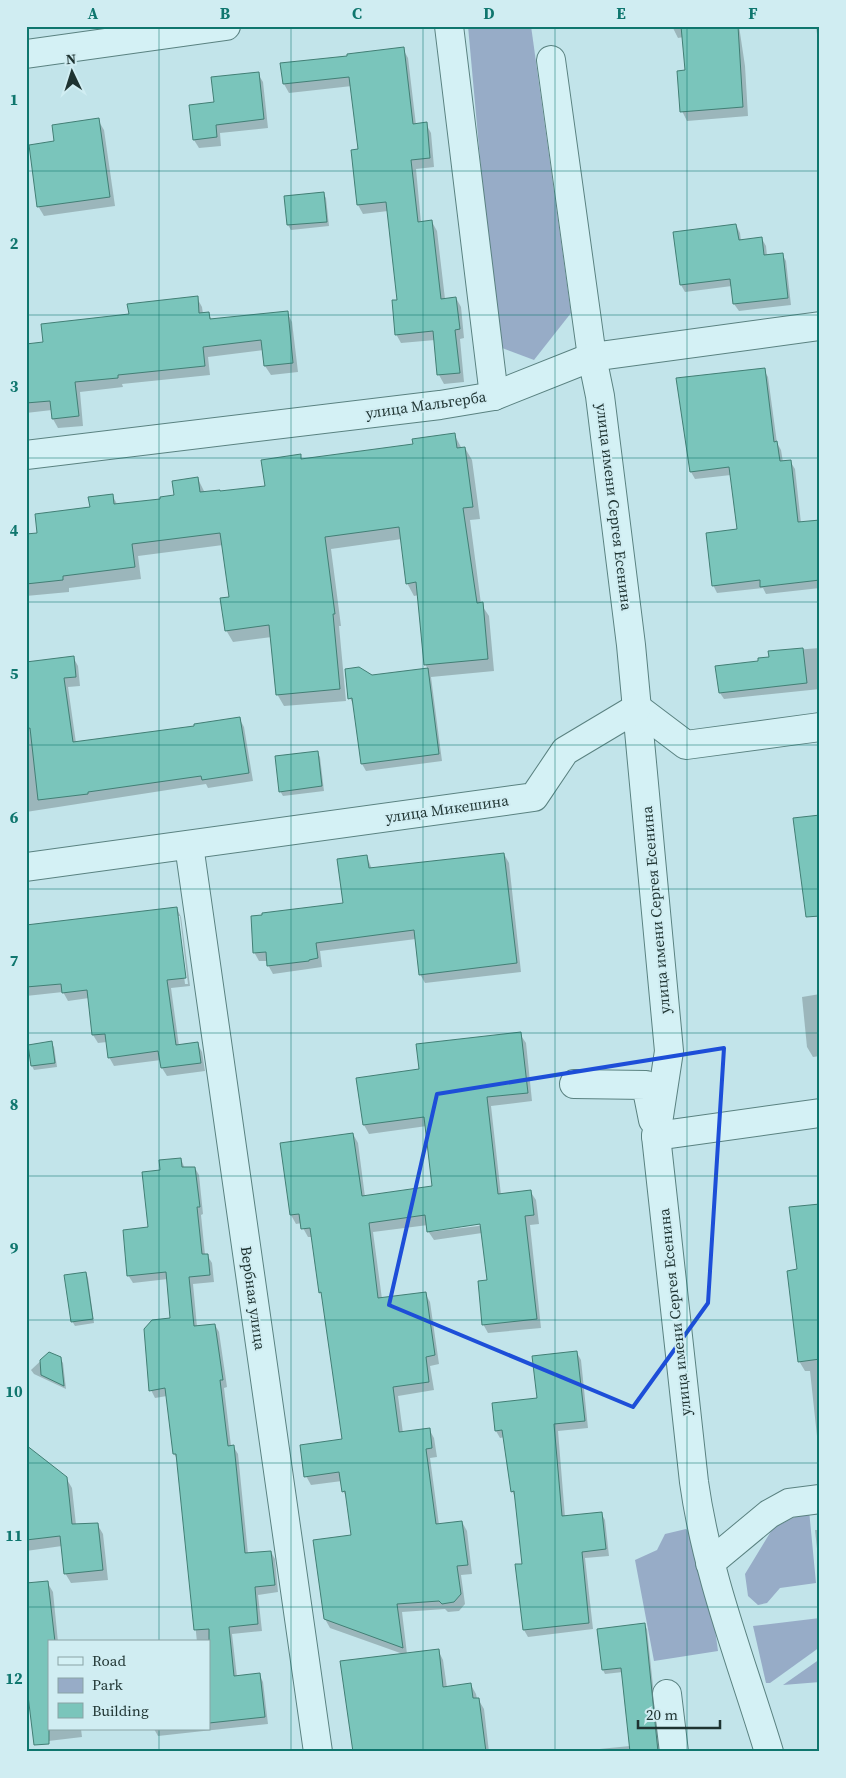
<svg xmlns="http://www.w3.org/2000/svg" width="846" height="1778" font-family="'Source Serif 4',serif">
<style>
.green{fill:#97acc7}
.shadow{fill:#0003;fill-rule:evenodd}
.building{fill:#7ac5bb;stroke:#427f75}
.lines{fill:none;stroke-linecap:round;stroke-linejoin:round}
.minor-casing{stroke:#5a8281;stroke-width:30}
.minor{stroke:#d4f1f5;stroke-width:28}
.marked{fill:none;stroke:#1d4ed8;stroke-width:4;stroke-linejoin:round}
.grid{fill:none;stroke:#0f766e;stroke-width:1;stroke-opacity:0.55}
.labels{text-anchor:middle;stroke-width:4;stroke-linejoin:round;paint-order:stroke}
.street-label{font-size:15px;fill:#1e3331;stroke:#d0edf2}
.neatline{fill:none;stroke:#0f766e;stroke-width:2}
.grid-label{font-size:16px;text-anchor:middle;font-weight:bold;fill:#0f766e}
</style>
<rect width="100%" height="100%" fill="#c2e4ea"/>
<g class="green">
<path d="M468 26H531L571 313 534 360 497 346Z"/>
<path d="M809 1510 816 1583 780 1588 767 1603 758 1605 748 1596 745 1574 773 1528Z"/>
<path d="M686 1529 703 1542 718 1651 654 1661 635 1560 657 1550 665 1534Z"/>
<path d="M820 1618V1647L770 1683H766L753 1626Z"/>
<path d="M820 1659V1682L783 1685Z"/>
</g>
<g class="shadow">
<path d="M672 26H739L745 66 748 116 687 121 682 111 687 71 684 37 678 38Z"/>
<path d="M816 26H820V57Z"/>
<path d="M403 49 408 58 416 125 426 124 431 133 434 167 416 169 421 223 432 222 437 231 445 299 456 298 461 307 464 338 460 339 464 382 444 384 439 375 435 340 401 343 396 334 398 301 388 211 363 214 358 205 359 150 352 86 289 93 284 84 348 57Z"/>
<path d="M258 74 263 82 268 128 220 133 221 146 199 148 194 140 215 103Z"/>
<path d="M98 120 104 130 115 206 44 216 38 206 56 143Z"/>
<path d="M323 193 326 198 329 226 291 230 288 225 286 197Z"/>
<path d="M736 225 740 233 741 241 762 239 766 246 767 256 782 254 786 261 791 305 739 311 734 304 732 286 685 292 681 285Z"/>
<path d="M197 298 202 307 203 314 208 313 212 320 287 312 292 322 298 372 271 375 265 366 264 350 208 357 210 375 122 384 123 387 80 392 83 426 58 428 53 419 52 410 26 413V345L45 343 130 315Z"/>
<path d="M764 370 768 377 777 443 781 450 783 462 790 461 795 469 801 523 820 521V588L766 594 763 588 717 593 713 585 738 530 731 475 695 479 691 472Z"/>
<path d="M454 434 462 449 465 448 472 460 480 519 470 520 481 604 489 616 494 671 431 677 442 761 366 771 362 764 354 706 350 698 372 676 428 669 425 664 419 595 414 596 407 583 402 539 331 549 341 626H339L346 701 284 706 277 694 272 637 233 642 226 630 230 598 223 545 138 556 141 579 69 588V592L26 596V535L38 534 91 508 112 495 117 504 161 500 175 496 198 479 205 493H220L266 487 300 456 303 460 415 445Z"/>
<path d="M820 648V689L724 699 720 693 760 662 770 658 769 652Z"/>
<path d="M73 657 78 666 80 686 68 687 76 743 195 727 239 718 244 727 253 781 208 788 206 784 26 812V663Z"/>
<path d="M317 752 320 757 324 791 283 796 280 791Z"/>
<path d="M504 854 509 863 521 972 425 983 420 974 416 939 320 951 322 967 273 974 268 965V961H259L254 952 344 904 367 857 372 869Z"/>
<path d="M177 909 181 917 190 986 171 988 179 1046 197 1043 202 1052 205 1071 167 1076 162 1068 161 1060 114 1066 109 1057 107 1042 98 1043 93 1035 89 998 68 1001 63 992 26 996V935ZM177 916H180L188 984H185Z"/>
<path d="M820 994V1056L813 1057 807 1047 802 997Z"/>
<path d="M520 1034 526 1043 532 1101 491 1106 501 1195 530 1191 536 1200 539 1224 530 1225 541 1328 488 1333 483 1324 488 1281 482 1233 434 1240 428 1231V1225L373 1232 382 1299 425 1293 430 1302 439 1364 430 1366 434 1390 398 1396 403 1433 429 1429 434 1438 437 1457 430 1458 439 1525 462 1522 467 1531 472 1574 461 1575 465 1604 459 1611 448 1612 445 1609 402 1612 407 1654 438 1650 443 1660 447 1688 471 1685 476 1694 477 1699H478L484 1709 489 1752H354L403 1654 330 1628 325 1619 352 1536 347 1498 343 1491 342 1481 311 1485 306 1476 343 1440 323 1298 320 1292 312 1237H308L303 1228 302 1223 296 1224 291 1215 281 1144 353 1134 358 1143 365 1197 433 1187 427 1126 369 1134 364 1125 357 1079 421 1070ZM486 1222V1225L430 1232V1230Z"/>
<path d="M51 1043 54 1047 57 1067 34 1070 32 1066 29 1046Z"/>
<path d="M181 1159 185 1169 195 1168 199 1175 203 1214 201 1215 205 1255H207L212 1263 214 1282 193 1284 197 1327 215 1325 219 1332 227 1387 224 1388 231 1446H233L238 1454 248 1554 271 1552 275 1559 278 1592 258 1595 262 1631 232 1634 237 1677 259 1674 263 1682 268 1724 158 1736 154 1729H209V1642H197L178 1460 174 1454 167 1396 155 1398 151 1390 171 1319 168 1279 133 1283 128 1275 150 1228 161 1171Z"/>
<path d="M820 1205V1464L810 1371H805L799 1361 798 1271Z"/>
<path d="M86 1273 88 1278 94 1323 75 1326 72 1321Z"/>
<path d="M49 1353 60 1358 63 1363 66 1389 34 1374 31 1370Z"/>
<path d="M577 1353 581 1360 588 1428 558 1431 565 1517 601 1513 605 1520 609 1556 585 1558 593 1629 528 1637 524 1630V1565L516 1499 512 1491 505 1437 500 1438 496 1431 538 1399Z"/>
<path d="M26 1455 66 1478 72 1488 76 1525 97 1524 103 1534 108 1580 71 1583 65 1573 62 1546 26 1551Z"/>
<path d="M815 1530H820V1568L819 1567Z"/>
<path d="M47 1582 53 1592 58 1642H49V1729H81L82 1737 40 1742Z"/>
<path d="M644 1624 647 1629 660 1752H569L630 1746 623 1672 605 1674 603 1670Z"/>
</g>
<g class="building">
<path d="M681 26H738L743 107 680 112 677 71 685 70Z"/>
<path d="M404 47 413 124 427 122 430 158 411 160 418 222 432 220 441 299 456 297 460 329 455 330 460 373 437 375 433 331 395 335 392 300H397L386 202 357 205 351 150 358 149 349 77 283 84 280 63 347 56V54Z"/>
<path d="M259 72 264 119 216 125 217 137 193 140 189 105 214 102 211 77Z"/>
<path d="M99 118 110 197 37 207 29 145 54 141 52 125Z"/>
<path d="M324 192 327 222 287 225 284 196Z"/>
<path d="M736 224 739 240 762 237 764 255 783 253 788 298 733 304 730 279 680 285 673 232Z"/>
<path d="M198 296 199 313 209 312 210 319 288 311 293 363 264 366 261 340 203 347 205 366 118 375V378L75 382 79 416 52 419 50 401 26 403V344L43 342 41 324 129 314 127 304Z"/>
<path d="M765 368 774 442 777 441 780 461 791 460 798 522 820 520V580L760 587V580L712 586 706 533 737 529 729 467 690 472 676 378Z"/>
<path d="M455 433 457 448 465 447 473 507 463 508 477 603 483 602 488 659 424 665 416 582 406 584 399 527 325 537 335 614H333L340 689 276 695 269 625 225 631 220 598 229 597 220 533 132 544 135 567 63 576V580L26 584V534L37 533 35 514 90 507 88 497 113 494 114 504 160 499V497L174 495 172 481 198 477 200 492 220 490V491L265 486 261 460 301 454V459L413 444 412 439Z"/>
<path d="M803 648 807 683 719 693 715 666 758 661V658L769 657 768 651Z"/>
<path d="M74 656 76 677 64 678 73 742 194 726V724L240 717 249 773 202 780 201 776 88 792V794L38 800 30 728 26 729V662Z"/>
<path d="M359 667 372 675 428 668 439 754 361 764 352 698 348 699 345 669Z"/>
<path d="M318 751 322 786 279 792 275 756Z"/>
<path d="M820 815V916L806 917 793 818Z"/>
<path d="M504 853 517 963 419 975 414 930 316 943 318 958 309 960V961L267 966 266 952 253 953 251 916 262 915V913L343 903 337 859 367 855 369 868Z"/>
<path d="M177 907 186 978 167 980 176 1045 198 1042 201 1063 161 1068 158 1051 108 1058 105 1034 92 1035 87 990 62 993 61 984 26 987V925Z"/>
<path d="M521 1032 528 1093 487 1097 498 1194 531 1190 534 1215 525 1216 537 1319 482 1325 478 1281 487 1280 480 1224 427 1232 425 1215 369 1223 378 1298 426 1292 435 1355 426 1357 429 1382 393 1387 399 1432 430 1428 432 1448 426 1449 436 1524 462 1521 468 1565 457 1566 461 1594 454 1602 442 1604 439 1601 397 1604 403 1648 324 1619 313 1540 351 1535 345 1491 342 1492 339 1472 304 1477 300 1445 342 1439 321 1292 319 1293 310 1228 301 1229 299 1214 290 1215 280 1143 353 1133 362 1196 432 1186 424 1117 363 1125 356 1078 419 1069 416 1044Z"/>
<path d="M52 1041 55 1063 31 1066 28 1045Z"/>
<path d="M181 1158 182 1167H195L200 1207H197L202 1254H208L210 1275 189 1277 194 1326 215 1324 223 1380H220L228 1446 234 1445 245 1553 271 1551 275 1585 255 1587 258 1624 229 1627 234 1676 260 1673 265 1717 209 1723V1629L194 1630 176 1454H173L165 1388 149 1391 144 1329 152 1320 170 1318 166 1272 127 1276 123 1230 148 1227 142 1172 160 1170 159 1160Z"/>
<path d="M820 1204V1359L798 1362 787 1271 797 1269 789 1207Z"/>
<path d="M86 1272 93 1319 71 1322 64 1275Z"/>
<path d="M577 1351 585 1421 554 1424 562 1516 602 1512 606 1549 582 1552 589 1623 523 1630 515 1564H522L514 1491 511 1492 502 1430 495 1431 492 1403 537 1398 532 1356Z"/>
<path d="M49 1352 61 1357 64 1386 41 1375 40 1360Z"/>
<path d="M26 1445 67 1477 72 1524 98 1523 103 1570 64 1574 60 1536 26 1540Z"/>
<path d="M48 1581 55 1642H49V1744L34 1745 26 1679V1583Z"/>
<path d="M645 1623 658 1752H630L621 1668 602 1670 597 1629Z"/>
<path d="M439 1649 443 1687 471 1683 473 1698H479L486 1752H353L340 1661Z"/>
</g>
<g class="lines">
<defs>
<g id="minor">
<path d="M449 26 494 396"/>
<path d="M26 54 226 26"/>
<path d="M551 60 592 357 600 396 631 645 669 1051 656 1136 694 1482C707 1575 742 1663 769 1752"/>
<path d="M26 455 440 405 494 396 592 357 820 326"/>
<path d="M637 708 686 745 820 727"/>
<path d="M189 845 318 1752"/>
<path d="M26 867 534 797 565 751 637 708"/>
<path d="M574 1084 646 1085 653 1120"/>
<path d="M656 1136 820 1113"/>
<path d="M710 1563 769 1514 789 1503 820 1499"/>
<path d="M667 1694 674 1752"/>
</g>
</defs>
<use href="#minor" class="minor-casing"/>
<use href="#minor" class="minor"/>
</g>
<path class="marked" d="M724 1048 708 1303 633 1407 389 1305 437 1094Z"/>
<path class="grid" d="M159 26V1642M291 26V1752M423 26V1752M555 26V1752M687 26V1752M26 171H820M26 315H820M26 458H820M26 602H820M26 745H820M26 889H820M26 1033H820M26 1176H820M26 1320H820M26 1463H820M26 1607H820M159 1729V1752"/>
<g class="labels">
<g class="street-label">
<text transform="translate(426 405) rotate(-8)" y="5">улица Мальгерба</text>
<text transform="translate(614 507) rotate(83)" y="5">улица имени Сергея Есенина</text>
<text transform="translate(447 809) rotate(-8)" y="5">улица Микешина</text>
<text transform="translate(656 910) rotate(-95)" y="5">улица имени Сергея Есенина</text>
<text transform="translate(253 1298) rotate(82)" y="5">Вербная улица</text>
<text transform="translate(675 1312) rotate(-96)" y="5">улица имени Сергея Есенина</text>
</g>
</g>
<rect width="846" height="1778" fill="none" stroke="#d0edf2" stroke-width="55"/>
<rect x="48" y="1640" width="162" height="90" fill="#d0edf2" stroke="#89a3a5"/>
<rect x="58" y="1657" width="25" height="8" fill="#d4f1f5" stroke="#89a3a5"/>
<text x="92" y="1666" font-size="15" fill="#1e3331">Road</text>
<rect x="58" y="1678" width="25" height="15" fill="#97acc7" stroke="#89a3a5"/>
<text x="92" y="1690" font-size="15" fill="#1e3331">Park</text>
<rect x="58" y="1703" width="25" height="15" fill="#7ac5bb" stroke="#89a3a5"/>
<text x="92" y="1716" font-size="15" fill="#1e3331">Building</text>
<g transform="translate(72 72) rotate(356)" stroke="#d0edf2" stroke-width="4" paint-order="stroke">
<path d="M0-4L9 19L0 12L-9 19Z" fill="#1e3331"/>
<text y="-8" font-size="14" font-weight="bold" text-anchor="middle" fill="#1e3331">N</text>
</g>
<path d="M638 1720v8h82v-8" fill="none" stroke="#1e3331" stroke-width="2.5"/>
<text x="646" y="1720" font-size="15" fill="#1e3331" stroke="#d0edf2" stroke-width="4" paint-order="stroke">20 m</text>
<rect x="28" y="28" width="790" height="1722" class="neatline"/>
<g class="grid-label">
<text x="93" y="19">A</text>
<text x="225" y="19">B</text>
<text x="357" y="19">C</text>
<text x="489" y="19">D</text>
<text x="621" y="19">E</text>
<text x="753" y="19">F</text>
<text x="14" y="105">1</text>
<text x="14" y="249">2</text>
<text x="14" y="392">3</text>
<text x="14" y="536">4</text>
<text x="14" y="679">5</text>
<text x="14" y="823">6</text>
<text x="14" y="966">7</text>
<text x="14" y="1110">8</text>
<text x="14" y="1254">9</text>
<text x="14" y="1397">10</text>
<text x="14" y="1541">11</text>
<text x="14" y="1684">12</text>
</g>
</svg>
